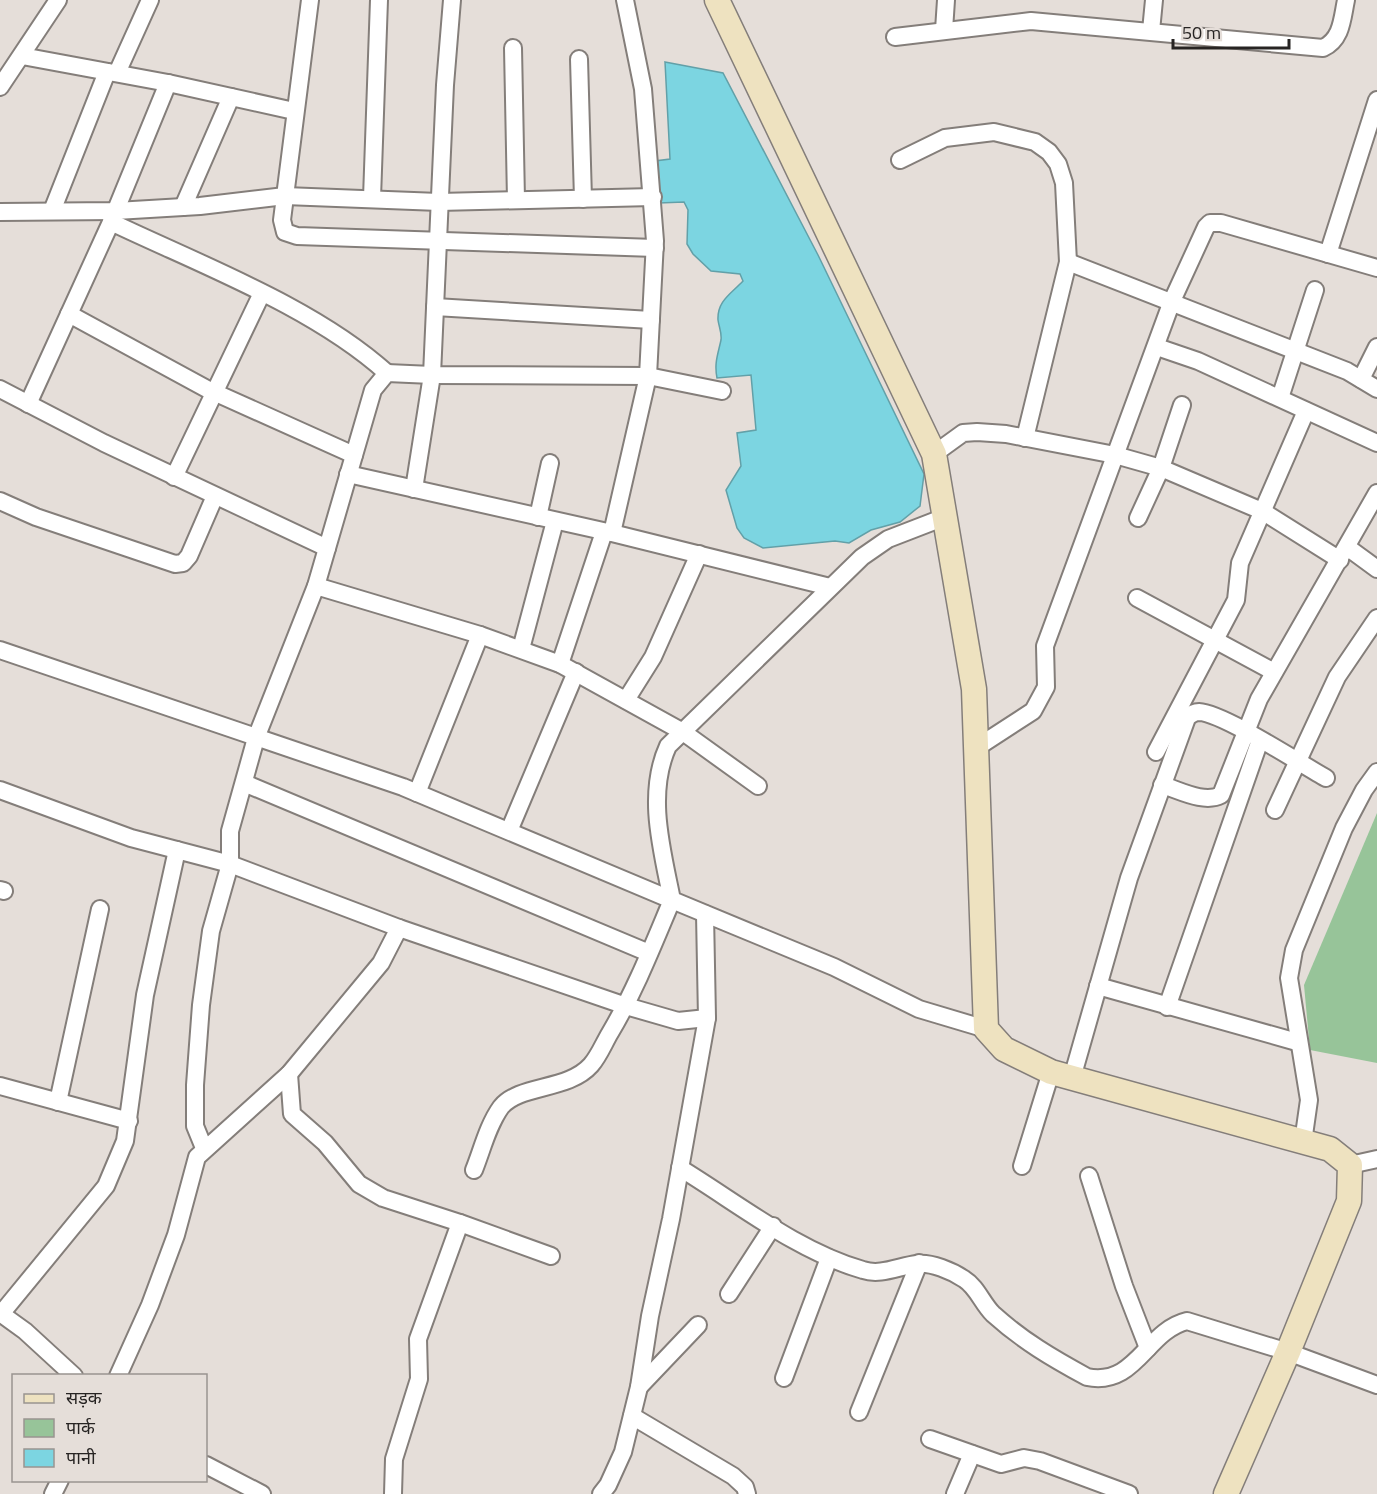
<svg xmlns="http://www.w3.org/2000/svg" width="1377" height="1494" font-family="'Titillium Web','Noto Sans Devanagari',sans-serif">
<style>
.green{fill:#97c499}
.water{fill:#7cd5e1;stroke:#62a0a8;stroke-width:1.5}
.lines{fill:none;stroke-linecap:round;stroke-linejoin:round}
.street-casing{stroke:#847e7a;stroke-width:20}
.secondary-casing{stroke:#847e7a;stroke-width:27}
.street{stroke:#fff;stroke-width:16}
.secondary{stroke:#eee2c0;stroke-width:24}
</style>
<rect width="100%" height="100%" fill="#e5ded9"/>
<path class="green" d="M1377 813V1063L1310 1050 1304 985Z"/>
<path class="water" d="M665 62 723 73 818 255 924 474 920 506 900 522 871 530 849 543 835 541 763 548 744 538 737 528 726 490 741 466 737 433 756 430 751 375 717 378C714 363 718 354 721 340 722 333 719 327 718 320 717 301 731 294 743 281L740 274 711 271 693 254 687 244 688 210 684 202 659 203 655 161 670 159Z"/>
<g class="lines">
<defs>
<g id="street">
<path d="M310 0 282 220 285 232 297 236 655 248"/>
<path d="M944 30 946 0"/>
<path d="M1151 31 1154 0"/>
<path d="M895 37 1031 21 1323 48C1342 39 1342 19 1346 0"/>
<path d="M513 48 516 200"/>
<path d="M22 56 168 83 294 111"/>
<path d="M579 59 583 199"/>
<path d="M117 73 150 0"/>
<path d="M0 87 58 0"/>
<path d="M900 160 945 138 994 132 1035 142 1049 152 1058 164 1064 183 1068 262 1025 438"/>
<path d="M372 198 379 0"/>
<path d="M183 207 231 97"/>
<path d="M52 211 107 72"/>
<path d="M0 212 116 211 200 206 285 196 439 202 653 197"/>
<path d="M111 222C201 265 314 307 387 373"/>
<path d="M1328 254 1377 100"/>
<path d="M1068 262 1347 371 1377 389"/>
<path d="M435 307 651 320"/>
<path d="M69 314 207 389 354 455"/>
<path d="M1157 347 1198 361 1377 443"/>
<path d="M1361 379 1377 347"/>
<path d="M0 389 104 443 327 548"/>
<path d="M1280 398 1315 290"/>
<path d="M28 404 111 222 168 83"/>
<path d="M934 454 963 433 977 432 1006 434 1115 455 1161 468 1262 511 1340 560"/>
<path d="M348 474 612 533 830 587"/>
<path d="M174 477 262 293"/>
<path d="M414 489 432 375 445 85 452 0"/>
<path d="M0 501 36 517 175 564 183 563 189 556 215 496"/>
<path d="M538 517 550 463"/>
<path d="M945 517 888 539 862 557 668 746C646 794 662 850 672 900L834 967 919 1009 986 1029"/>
<path d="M1138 518 1161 468 1182 405"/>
<path d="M612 533 648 376 655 241 643 89 625 0"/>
<path d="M1347 547 1377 569"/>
<path d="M316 586 480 635 560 664 683 732 758 786"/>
<path d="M1137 598 1274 672"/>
<path d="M521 649 555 521"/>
<path d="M0 650 403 787 672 900C653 945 635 991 610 1033 604 1043 599 1056 591 1065 568 1091 520 1084 501 1107 488 1125 482 1150 474 1170"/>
<path d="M560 664 604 532"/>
<path d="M626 700 653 657 699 554"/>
<path d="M976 748 1033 711 1046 687 1045 646 1172 301 1206 227 1210 223H1221L1377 268"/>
<path d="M1156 752 1236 600 1240 563 1306 411"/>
<path d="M244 783 649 953"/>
<path d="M1162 785C1179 790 1204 804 1221 795L1259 699 1377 493"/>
<path d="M0 790 131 838 230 864 211 931 201 1005 195 1085V1126L204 1148"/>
<path d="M417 793 480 635"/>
<path d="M1275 810 1337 677 1377 618"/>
<path d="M509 831 576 672"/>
<path d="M0 890 4 891"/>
<path d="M399 928 626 1006 678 1021 707 1018"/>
<path d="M1098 986 1297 1042"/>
<path d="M1167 1007 1260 740"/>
<path d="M289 1074 292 1114 325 1143 359 1184 383 1198 460 1223 418 1339 419 1379 394 1459 393 1494"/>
<path d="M1072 1078 1129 878 1187 718C1191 714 1194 712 1199 712 1223 713 1301 764 1326 778"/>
<path d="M0 1086 129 1121"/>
<path d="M58 1102 100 909"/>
<path d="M1303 1142 1309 1100 1289 978 1294 950 1344 828 1364 790 1377 772"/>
<path d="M1350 1165 1377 1159"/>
<path d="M1022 1166 1051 1072"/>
<path d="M680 1168C739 1204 797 1251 863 1270 881 1276 899 1266 917 1264 931 1262 952 1271 964 1279 977 1287 982 1303 993 1314 1023 1341 1052 1358 1087 1377 1136 1387 1146 1331 1187 1321L1288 1352 1377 1385"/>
<path d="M1089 1176 1124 1286 1148 1348"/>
<path d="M460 1223 551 1256"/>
<path d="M729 1294 773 1226"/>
<path d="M0 1313 25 1331 74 1376"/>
<path d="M1 1314 106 1186 125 1141 145 995 177 850"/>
<path d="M118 1376 150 1305 176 1235 197 1157 289 1074 381 963 399 928 230 864V831L256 738 316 586 373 390 387 373 432 375 648 376 722 391"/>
<path d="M784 1378 829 1258"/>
<path d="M639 1387 698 1325"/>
<path d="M859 1412 919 1263"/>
<path d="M632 1416 733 1476 745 1487 747 1494"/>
<path d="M930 1439 1001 1464 1024 1458 1040 1461 1129 1494"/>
<path d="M206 1465 262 1494"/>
<path d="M53 1494 60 1480"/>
<path d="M601 1494 608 1485 623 1452 639 1387 650 1316 671 1219 707 1018 705 914"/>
<path d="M955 1494 972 1454"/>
</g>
<path id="secondary" d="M717 0 934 454 974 689 986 1029 1004 1049 1051 1072 1330 1149 1350 1165 1349 1201 1288 1352 1226 1494"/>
</defs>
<use href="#street" class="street-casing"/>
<use href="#secondary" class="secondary-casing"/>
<use href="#street" class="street"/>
<use href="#secondary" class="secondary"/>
</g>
<rect x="12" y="1374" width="195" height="108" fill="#e5ded9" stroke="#999490" stroke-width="1.5"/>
<rect x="24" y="1394" width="30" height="9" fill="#eee2c0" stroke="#999490" stroke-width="1.5"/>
<text x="66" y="1404" font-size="18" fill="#272423">सड़क</text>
<rect x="24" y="1419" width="30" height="18" fill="#97c499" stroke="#999490" stroke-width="1.5"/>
<text x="66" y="1434" font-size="18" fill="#272423">पार्क</text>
<rect x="24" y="1449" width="30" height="18" fill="#7cd5e1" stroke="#999490" stroke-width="1.5"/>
<text x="66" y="1464" font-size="18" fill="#272423">पानी</text>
<path d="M1173 39v9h116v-9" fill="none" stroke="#272423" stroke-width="3"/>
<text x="1182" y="39" font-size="18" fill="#272423" stroke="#e5ded9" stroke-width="4.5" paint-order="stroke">50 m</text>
</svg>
